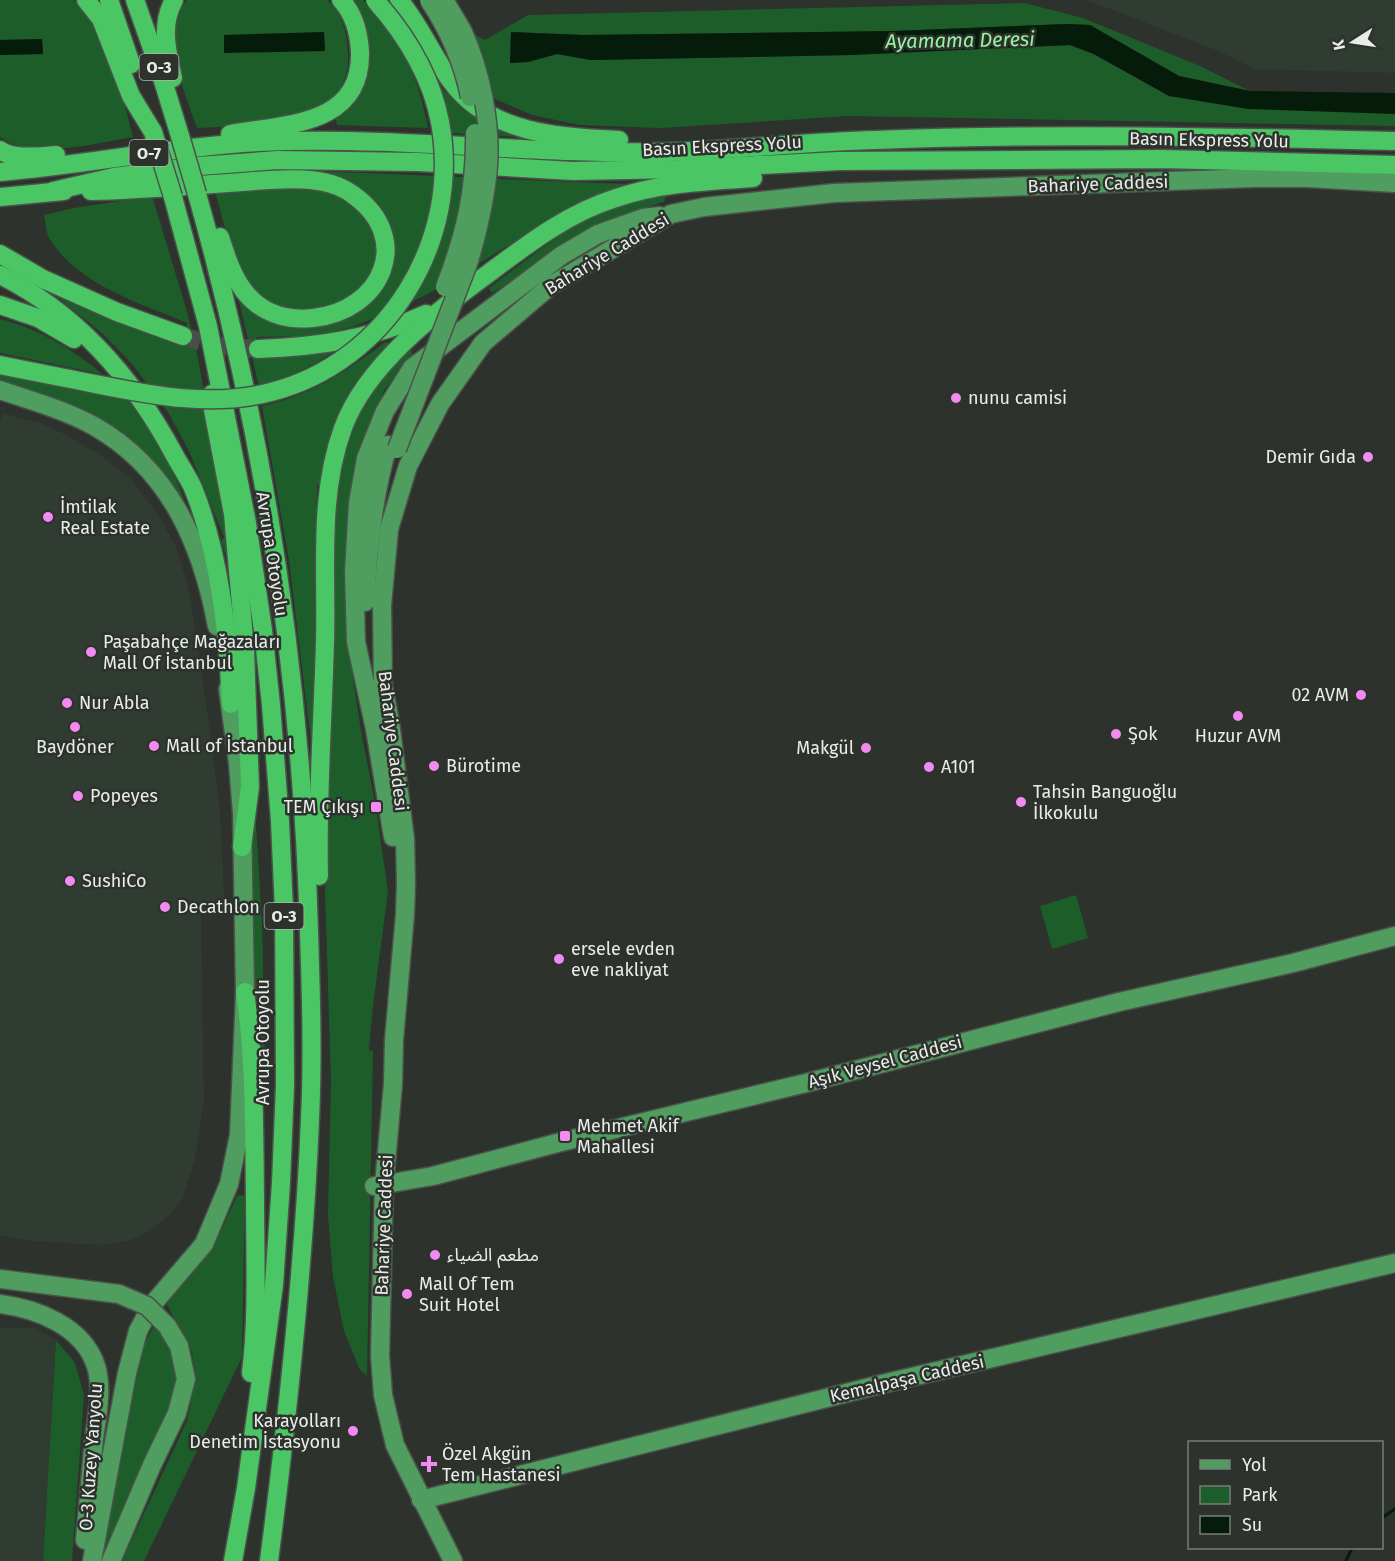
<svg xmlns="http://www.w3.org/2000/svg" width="1395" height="1561" font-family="'Fira Sans','Noto Sans Arabic',sans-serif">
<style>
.built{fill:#303b31}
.green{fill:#1d5d2a;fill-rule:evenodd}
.water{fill:#061c0a}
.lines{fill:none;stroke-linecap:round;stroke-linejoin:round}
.stream{stroke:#061c0a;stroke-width:3}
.highway-tunnel{stroke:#494e49;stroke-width:18;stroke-dasharray:18 9;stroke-linecap:butt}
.major-casing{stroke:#4c514c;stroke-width:21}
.highway-casing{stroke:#4c514c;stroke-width:21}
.major{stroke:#509d60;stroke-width:18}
.highway{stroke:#4ac664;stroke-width:18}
.major-bridge-casing{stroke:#4c514c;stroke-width:21;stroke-linecap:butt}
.highway-bridge-casing{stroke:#4c514c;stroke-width:21;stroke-linecap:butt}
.major-bridge{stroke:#509d60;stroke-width:18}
.highway-bridge{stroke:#4ac664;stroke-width:18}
.poi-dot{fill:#f38af2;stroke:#2d322d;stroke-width:2}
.labels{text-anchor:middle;stroke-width:5;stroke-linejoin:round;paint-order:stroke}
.shield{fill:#2d322d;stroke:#b1b5b1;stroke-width:1.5}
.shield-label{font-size:16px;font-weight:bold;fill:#e9edea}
.street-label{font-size:18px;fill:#e9edea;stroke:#2d322d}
.poi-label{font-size:18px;fill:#e9edea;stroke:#2d322d;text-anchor:start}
.water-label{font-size:20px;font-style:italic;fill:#94f4a1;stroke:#2d322d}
</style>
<rect width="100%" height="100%" fill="#2d322d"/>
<g class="built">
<path d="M1084 0H1395V73L1254 69 1221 52 1113 10Z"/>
<path d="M3 413 40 423 67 435 100 455 130 478 157 513 175 544 189 589 208 717 220 810 225 910 201 915 204 1100 195 1159 182 1200 170 1214 153 1229 139 1237 123 1242 98 1245 34 1241 0 1236V421Z"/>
<path d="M0 1328H36L56 1340 43 1561H0Z"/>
</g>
<g class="green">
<path d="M0 0H74C102 20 125 102 133 137 96 143 32 161 0 137V55L43 54 42 39 0 40Z"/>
<path d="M187 0H327C343 14 347 33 348 54 352 130 248 125 197 128 184 89 158 36 187 0ZM324 33 325 50 225 44 224 35Z"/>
<path d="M351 0H363C401 39 418 75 428 128L337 125 336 119C343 112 354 104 359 95 374 64 370 28 351 0Z"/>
<path d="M1024 3 1083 18 1200 66 1250 91 1179 76 1090 25 1067 24 894 31 583 35 511 32 510 63 528 62 557 54 591 60 851 55 1070 45 1093 54 1169 96 1395 112V126L848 116 661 128 579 125 532 115 486 95 463 29 485 40 528 15Z"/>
<path d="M434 80 463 110 485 123 522 137 449 133Z"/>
<path d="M308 171C414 174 521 181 628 184L564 212 428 294 382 315 352 327 323 334 300 336 257 337 256 356H300L337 350C312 367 288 378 259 386L238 297 253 309 359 311 388 231Z"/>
<path d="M214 188C244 188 312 183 337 194 377 212 392 256 360 289 357 292 354 297 350 299 335 309 315 310 298 310 284 309 270 305 260 296 231 269 225 224 214 188Z"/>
<path d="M667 193 664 202 624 214 572 242 492 293 489 288 565 231 630 201Z"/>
<path d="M152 196 186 308 198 358 226 518 231 572 221 541 224 537 189 451 169 414 133 365 103 334 55 295 184 344 187 323C140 303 81 286 51 241 46 235 46 223 44 215L74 208Z"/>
<path d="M0 319C37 328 73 349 102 374L0 353Z"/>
<path d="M385 342 389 343 362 375 335 423 320 482 317 486 314 726 312 750 289 560 262 406C310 396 347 371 385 342Z"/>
<path d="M411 343 412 356 385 389 358 450 348 512 344 571 347 639 361 731 376 808 388 892 373 1005 369 1050 373 1051 367 1376 360 1370 344 1331 333 1277 328 1216 331 1080 325 893 337 492C339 479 339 464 343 450 355 408 382 375 411 343Z"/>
<path d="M0 374 131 400C152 437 178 472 188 513L150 460 0 385Z"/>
<path d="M250 727 262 923 265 1049 257 1230Z"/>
<path d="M1076 895 1088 938 1052 949 1040 906Z"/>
<path d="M245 1195 242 1357 144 1561H122L187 1421 196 1378 192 1352 166 1303 204 1259 217 1239 237 1196Z"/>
<path d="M154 1326 171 1347 178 1384 151 1451 103 1556 100 1555 143 1347Z"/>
<path d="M56 1340 75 1363 84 1395 72 1561H43Z"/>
</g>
<g class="water">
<path d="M1067 24 1090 25 1179 76 1250 91 1395 93V114L1248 109 1169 96 1094 54 1070 45 851 55 591 60 557 54 528 62 510 63 511 32 583 35 894 31Z"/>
<path d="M324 32 325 51 224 53V35Z"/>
<path d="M42 39 43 54 0 55V40Z"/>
</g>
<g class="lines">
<g class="stream">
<path d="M1382 1518 1395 1509"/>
<path d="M1346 1561 1352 1548"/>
</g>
<path class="highway-tunnel" d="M183 336 216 346 258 349"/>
<defs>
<g id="major">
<path d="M0 390C32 401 65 410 94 426 170 469 202 545 217 626"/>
<path d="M365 602C368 548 373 497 388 445"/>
<path d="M393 837 375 729 356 642 354 572 358 503 366 458 385 411 412 368 562 255 598 234 643 218 660 216"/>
<path d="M374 1186 433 1176 557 1143 806 1083 1119 1002 1293 963 1395 936"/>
<path d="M0 1279 119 1294"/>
<path d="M0 1304C37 1309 83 1326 96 1366 103 1389 97 1416 94 1439 91 1473 88 1506 85 1540"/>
<path d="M421 1500 882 1384 1395 1263"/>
<path d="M92 1561 127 1373 138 1331 152 1305 204 1244 229 1184 239 1135 245 992 242 813 238 763 228 689"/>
<path d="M111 1561 152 1465 177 1413 186 1379 179 1346 167 1326"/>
<path d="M453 1561 395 1445 383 1395 380 1356 384 1185 393 1084 394 1040 405 914 406 883 405 839 390 722 383 686 382 605 389 529 408 466 440 404 483 343 550 286 671 214 704 207 834 193 1253 178H1308L1395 183"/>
</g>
<g id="highway">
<path d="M86 0 101 19 131 96 153 132"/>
<path d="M109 0 131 64"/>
<path d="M135 0 160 71 180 136"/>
<path d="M399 0C420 25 432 55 451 81 488 133 560 138 619 140"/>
<path d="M173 78C167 52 160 25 174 0"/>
<path d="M230 134C283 124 362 127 360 52 359 33 354 14 341 0"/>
<path d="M0 150C14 160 39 156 56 155"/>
<path d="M0 172C96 164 190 143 286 141 413 138 538 155 665 152 735 150 805 142 875 140 1048 133 1222 137 1395 141"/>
<path d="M53 191 114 177 199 166 278 160 418 162 573 171 681 169 839 161 1160 159 1395 165"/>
<path d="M91 191C137 190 182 186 228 183 265 181 321 171 352 194 415 238 382 311 313 318 286 321 261 313 244 291 232 275 226 256 220 237"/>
<path d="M197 194C265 435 302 682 309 932 311 995 313 1057 310 1119 304 1267 288 1414 269 1561"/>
<path d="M0 197 64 191"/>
<path d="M173 197 208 326 247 523 263 630 271 705 280 821 284 910 285 1085 281 1183 274 1285 246 1488 233 1561"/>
<path d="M0 254 43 279 117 312 183 336"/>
<path d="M0 275C78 314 135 381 175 456 181 467 188 477 193 488 220 554 228 634 231 704"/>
<path d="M0 305 38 318 74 339"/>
<path d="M258 349C317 347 372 339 426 314"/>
<path d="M0 365 65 378"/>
<path d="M212 394 213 410 233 514 245 650 250 787 242 847"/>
<path d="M319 876C317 798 323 719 325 641 327 570 318 496 343 428 366 365 437 311 489 273 529 243 568 213 616 198 660 183 707 181 753 178"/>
<path d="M245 992C255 1060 254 1129 255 1198 255 1256 258 1315 251 1373"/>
</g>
</defs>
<use href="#major" class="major-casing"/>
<use href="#highway" class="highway-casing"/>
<use href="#major" class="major"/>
<use href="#highway" class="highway"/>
<defs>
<g id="major-bridge">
<path d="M429 0C449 30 463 62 470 97"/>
<path d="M445 287C465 235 476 189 475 133"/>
<path d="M397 449 469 261C478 230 486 199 488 166 491 122 481 72 463 32 457 21 450 10 444 0"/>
<path d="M119 1294 147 1306 167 1326"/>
</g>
<g id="highway-bridge">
<path d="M153 132 173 197"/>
<path d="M180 136 197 194"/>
<path d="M65 378C134 391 202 410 271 392 388 362 462 240 440 122 431 75 406 35 375 0"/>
</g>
</defs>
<use href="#major-bridge" class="major-bridge-casing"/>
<use href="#highway-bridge" class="highway-bridge-casing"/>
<use href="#major-bridge" class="major-bridge"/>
<use href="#highway-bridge" class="highway-bridge"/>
</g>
<g class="poi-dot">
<circle cx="956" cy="398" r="6"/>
<circle cx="1368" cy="457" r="6"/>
<circle cx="48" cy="517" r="6"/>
<circle cx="91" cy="652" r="6"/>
<circle cx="1361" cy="695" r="6"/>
<circle cx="67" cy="703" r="6"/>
<circle cx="1238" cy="716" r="6"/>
<circle cx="75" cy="727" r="6"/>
<circle cx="1116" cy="734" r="6"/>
<circle cx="154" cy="746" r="6"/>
<circle cx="866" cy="748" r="6"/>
<circle cx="434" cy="766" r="6"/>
<circle cx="929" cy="767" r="6"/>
<circle cx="78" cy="796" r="6"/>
<circle cx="1021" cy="802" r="6"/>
<rect x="370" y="801" width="12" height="12" rx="3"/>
<circle cx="70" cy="881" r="6"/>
<circle cx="165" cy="907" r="6"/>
<circle cx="559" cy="959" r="6"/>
<rect x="559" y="1130" width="12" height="12" rx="3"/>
<circle cx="435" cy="1255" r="6"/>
<circle cx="407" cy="1294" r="6"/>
<circle cx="353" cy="1431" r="6"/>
<path d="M426 1455h6v6h6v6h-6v6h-6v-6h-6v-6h6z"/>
</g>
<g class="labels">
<g class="shield">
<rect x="139.5" y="54" width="39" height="26" rx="4.5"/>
<rect x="129.5" y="140" width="39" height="26" rx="4.5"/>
<rect x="264.5" y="903" width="39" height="26" rx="4.5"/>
</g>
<g class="shield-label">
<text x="159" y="73">O-3</text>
<text x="149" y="159">O-7</text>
<text x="284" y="922">O-3</text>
</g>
<g class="street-label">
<text transform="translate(1209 140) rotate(1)" y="6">Basın Ekspress Yolu</text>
<text transform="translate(722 146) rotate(-3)" y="6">Basın Ekspress Yolu</text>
<text transform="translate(1098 184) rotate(-2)" y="6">Bahariye Caddesi</text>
<text transform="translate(607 254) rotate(-31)" y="6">Bahariye Caddesi</text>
<text transform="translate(272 554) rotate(81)" y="6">Avrupa Otoyolu</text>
<text transform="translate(393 741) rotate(83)" y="6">Bahariye Caddesi</text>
<text transform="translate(263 1042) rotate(-90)" y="6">Avrupa Otoyolu</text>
<text transform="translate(885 1062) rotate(-15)" y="6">Aşık Veysel Caddesi</text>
<text transform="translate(384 1225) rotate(-88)" y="6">Bahariye Caddesi</text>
<text transform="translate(907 1379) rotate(-13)" y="6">Kemalpaşa Caddesi</text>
<text transform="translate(91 1457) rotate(-86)" y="6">O-3 Kuzey Yanyolu</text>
</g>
<g class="poi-label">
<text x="968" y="404">nunu camisi</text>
<text x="1356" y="463" text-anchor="end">Demir Gıda</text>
<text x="60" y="513">İmtilak<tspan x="60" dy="21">Real Estate</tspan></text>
<text x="103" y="648">Paşabahçe Mağazaları<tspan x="103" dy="21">Mall Of İstanbul</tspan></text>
<text x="1349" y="701" text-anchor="end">02 AVM</text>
<text x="79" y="709">Nur Abla</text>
<text x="1128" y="740">Şok</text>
<text x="1238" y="742" text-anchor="middle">Huzur AVM</text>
<text x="166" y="752">Mall of İstanbul</text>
<text x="75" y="753" text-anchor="middle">Baydöner</text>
<text x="854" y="754" text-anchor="end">Makgül</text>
<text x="446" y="772">Bürotime</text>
<text x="941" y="773">A101</text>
<text x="1033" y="798">Tahsin Banguoğlu<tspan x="1033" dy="21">İlkokulu</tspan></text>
<text x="90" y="802">Popeyes</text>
<text x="364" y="813" text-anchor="end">TEM Çıkışı</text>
<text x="82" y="887">SushiCo</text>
<text x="177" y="913">Decathlon</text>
<text x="571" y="955">ersele evden<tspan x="571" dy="21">eve nakliyat</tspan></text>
<text x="577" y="1132">Mehmet Akif<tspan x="577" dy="21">Mahallesi</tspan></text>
<text x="447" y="1261">مطعم الضياء</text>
<text x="419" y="1290">Mall Of Tem<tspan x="419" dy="21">Suit Hotel</tspan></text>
<text x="341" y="1427" text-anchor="end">Karayolları<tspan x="341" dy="21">Denetim İstasyonu</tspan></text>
<text x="442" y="1460">Özel Akgün<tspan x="442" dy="21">Tem Hastanesi</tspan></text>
</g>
<g class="water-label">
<text transform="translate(960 40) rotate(-1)" y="7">Ayamama Deresi</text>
</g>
</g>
<rect x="1188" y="1441" width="195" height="108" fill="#2d322d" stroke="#787d79" stroke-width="1.5"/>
<rect x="1200" y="1460" width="30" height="9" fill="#509d60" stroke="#787d79" stroke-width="1.5"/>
<text x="1242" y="1471" font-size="18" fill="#e9edea">Yol</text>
<rect x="1200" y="1486" width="30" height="18" fill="#1d5d2a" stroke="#787d79" stroke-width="1.5"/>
<text x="1242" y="1501" font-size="18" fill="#e9edea">Park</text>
<rect x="1200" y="1516" width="30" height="18" fill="#061c0a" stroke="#787d79" stroke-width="1.5"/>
<text x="1242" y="1531" font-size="18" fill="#e9edea">Su</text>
<g transform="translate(1353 42) rotate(258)" stroke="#2d322d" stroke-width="4.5" paint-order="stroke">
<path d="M0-4.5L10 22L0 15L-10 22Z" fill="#e9edea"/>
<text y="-9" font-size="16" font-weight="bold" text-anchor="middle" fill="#e9edea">K</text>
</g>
</svg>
